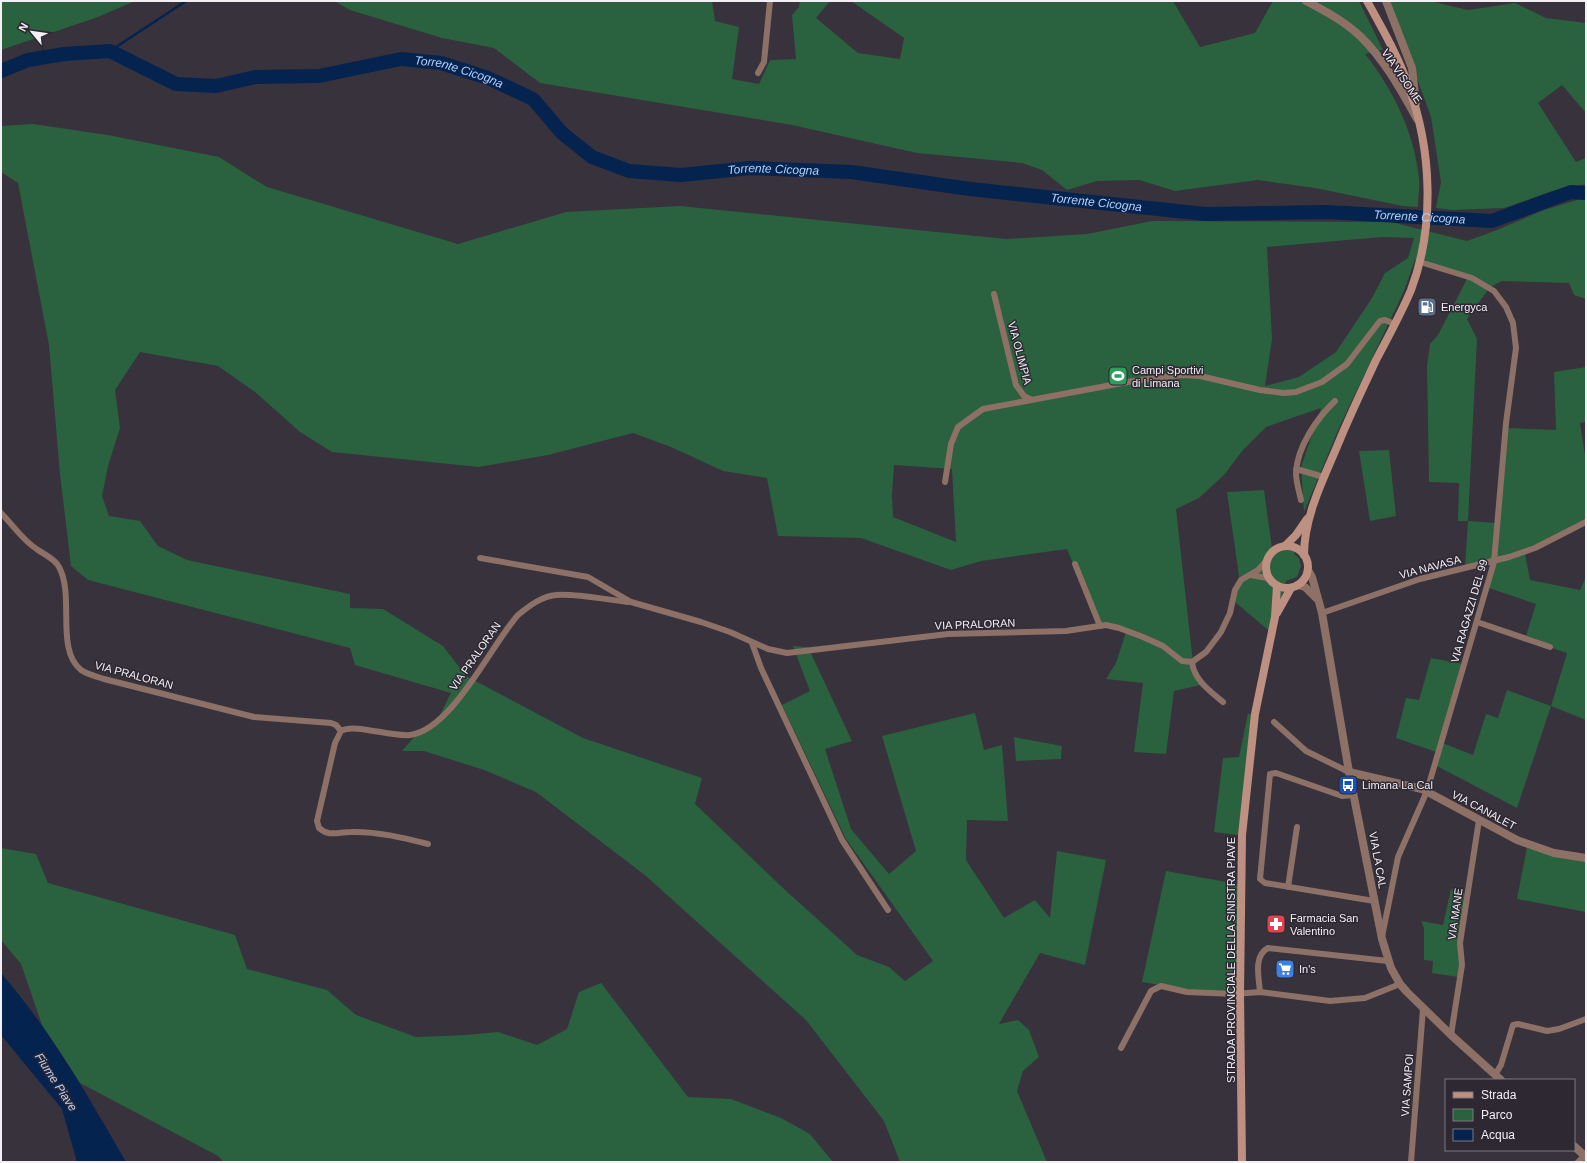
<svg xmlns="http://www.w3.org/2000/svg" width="1587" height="1163" font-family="Arial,sans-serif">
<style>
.green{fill:#2a613f;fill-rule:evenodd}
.water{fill:#05234f}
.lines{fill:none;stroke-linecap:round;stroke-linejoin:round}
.stream{stroke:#05234f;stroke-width:2.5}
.river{stroke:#05234f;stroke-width:14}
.minor{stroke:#8d7066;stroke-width:6}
.tertiary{stroke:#8d7066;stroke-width:8}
.secondary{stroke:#be9081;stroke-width:8}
.labels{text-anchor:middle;stroke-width:3;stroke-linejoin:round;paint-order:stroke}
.street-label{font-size:11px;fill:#f2eff5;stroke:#2d2832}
.poi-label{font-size:11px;fill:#f2eff5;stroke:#2d2832;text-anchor:start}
.water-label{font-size:12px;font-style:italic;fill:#b2d0fe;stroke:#2d2832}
</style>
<rect width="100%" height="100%" fill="#37323c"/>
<g class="green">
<path d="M1 1H135L98 17 1 50Z"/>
<path d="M334 1H712L715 21 739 27 732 79 759 84 770 60 796 59 792 15 799 7 800 1H830L816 18 858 53 900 59 904 38 851 1H1173L1200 47 1255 33 1273 1H1359L1383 50 1365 54C1393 89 1415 134 1419 179 1420 188 1418 198 1418 207L1403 206 1315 188 1258 180 1175 191 1139 180 1097 181 1067 190 1042 170 1022 163 917 153 792 125 540 83 494 48 442 38 350 10Z"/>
<path d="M1389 1H1430L1468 10 1515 3 1546 18 1586 23V113L1562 85 1538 103 1576 162 1586 158V184L1552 191 1504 208 1453 210 1436 208 1441 182 1431 117Z"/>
<path d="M33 124 108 135 219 157 267 187 458 244 566 212 680 206 1006 239 1087 234 1152 221 1391 222 1467 241 1497 230 1544 210 1580 199 1586 200V299L1574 295 1569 283 1502 281 1490 287 1467 319 1477 339 1468 521 1496 523 1505 428 1556 430 1554 372 1586 367V422L1580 423 1586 462V523L1525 554 1530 580 1580 590 1586 577V720L1551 706 1517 808 1433 764 1436 752 1396 738 1406 698 1419 700 1431 658 1463 664 1440 742 1473 755 1486 714 1498 718 1507 690 1551 706 1567 653 1525 639 1536 604 1486 587 1493 561 1465 567 1468 521H1458L1459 483 1429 482 1427 366 1430 344 1438 335 1467 279 1415 260 1404 291 1339 428 1304 512 1301 467 1321 408 1266 427 1243 450 1224 475 1199 498 1176 509 1193 663 1196 672 1205 684 1174 691 1166 754 1134 752 1143 683 1106 679 1116 663 1126 632 1110 628H1100L1067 549 981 561 951 570 861 538 778 536 767 478 723 471 671 447 633 433 548 455 479 467 332 452 300 432 255 392 218 366 140 352 115 390 120 428 108 466 102 496 109 516 140 521 158 546 187 560 350 594V608L383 609 443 646 466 676 583 738 702 778 695 804 783 888 857 955 889 967 905 981 933 961 846 839 782 705 810 691 793 646 808 647 852 741 825 749 851 829 889 874 916 851 882 736 975 713 984 750 1002 745 1008 821 967 820 966 860 1004 918 1035 900 1050 918 1057 851 1106 860 1085 965 1040 953 999 1024 1018 1020 1029 1030 1039 1057 1023 1071 1017 1091 1047 1162H900L884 1121 806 1020 646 876 536 792 484 770 424 751H402L415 736 440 715 451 693 355 665 350 648 88 580 71 566 60 474 49 345 18 183 1 172V126ZM1382 237 1414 238 1408 258 1385 273 1372 298 1336 352 1299 377 1265 386 1272 339 1267 247ZM894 465 952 469 956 542 893 517 892 495Z"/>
<path d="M1389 450 1396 516 1370 521 1359 451Z"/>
<path d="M1264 490 1272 548 1297 544 1294 554 1299 558 1301 566 1297 577 1286 581 1273 634 1235 602 1239 576 1227 492Z"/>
<path d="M1248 713 1253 716 1245 836 1214 832 1223 758 1239 757Z"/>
<path d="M1014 737 1062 746 1061 759 1016 761Z"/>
<path d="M1527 847 1586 857V912L1517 899Z"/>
<path d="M1 848 36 854 48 883 235 935 247 969 327 990 356 1015 416 1037 466 1035 498 1032 537 1045 567 1029 579 992 601 983 688 1097 731 1099 781 1118 810 1134 833 1162H224L218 1156 80 1083 42 1025 21 964 1 940Z"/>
<path d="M1166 871 1243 885 1242 994 1224 996 1142 982Z"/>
<path d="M1451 889 1466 894 1458 977 1432 973 1433 961 1424 960V928L1421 921 1443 925Z"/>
</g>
<path class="water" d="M1 973C51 1031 88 1096 126 1162H77L62 1109 1 1035Z"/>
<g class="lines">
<path class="stream" d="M110 51 186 1"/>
<path class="river" id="s1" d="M1 71 28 60 64 54 110 51 176 84 216 86 255 77 319 76 401 59 441 63 488 78 533 99 562 133 592 157 629 171 681 175 750 168 851 172 970 189 1205 214 1326 212 1492 221 1571 192 1586 193"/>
<g class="minor">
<path d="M758 73 764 62 770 1"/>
<path d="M994 294 1016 385 1024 396 1030 399"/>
<path d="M1296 469 1324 477"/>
<path d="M945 482 951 444 958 427 983 409 1133 381 1181 375 1200 376 1260 390 1284 393 1296 392 1322 382 1347 364 1380 321 1385 320 1395 324"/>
<path d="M1301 500C1299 491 1296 482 1296 473 1297 447 1317 418 1335 401"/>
<path d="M1 513C14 526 22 540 38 550 45 555 55 559 59 567 75 596 55 649 81 670 88 675 96 676 104 679L254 717 331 723 336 725 341 731"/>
<path d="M480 558 588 577 631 602 701 622 730 632 768 649 787 653 948 634 1066 631 1106 625 1119 628 1143 637 1163 646 1182 661 1192 662 1206 652 1221 632 1230 613 1235 590 1241 580 1258 570 1266 561"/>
<path d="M1075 564 1100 626"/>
<path d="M1250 575 1268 578"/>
<path d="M1322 613 1420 579 1509 557 1535 548 1586 522"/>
<path d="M1477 622 1550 647"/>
<path d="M752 643 761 668 842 840 888 910"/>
<path d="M1192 662C1194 680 1210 691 1223 702"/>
<path d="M1274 722 1306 751 1349 772"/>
<path d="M1354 795 1342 796 1276 773 1270 774 1260 879 1265 883 1374 901"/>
<path d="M428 844C404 838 376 831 351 832 338 832 329 837 319 828L317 821 335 743 341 731C354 723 390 737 410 735 452 730 491 645 518 615 529 606 542 596 556 595 575 593 608 600 628 602"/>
<path d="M1288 887 1297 827"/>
<path d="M1382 937 1398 857 1427 791 1494 562 1506 423 1516 348 1513 323 1506 307 1494 291 1472 278 1420 262"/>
<path d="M1260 992C1259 978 1253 956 1268 948L1388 961"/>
<path d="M1451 1035 1462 965 1460 943 1479 820"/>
<path d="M1121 1048 1151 991 1161 986 1187 992 1234 994 1260 992 1330 1001 1365 998 1400 984"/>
<path d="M1495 1075 1501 1065 1513 1025 1518 1024 1547 1031 1559 1029 1586 1019"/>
<path d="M1411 1162 1423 1009"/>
<path d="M1578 1162 1584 1156"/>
</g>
<g class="tertiary">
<path d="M1306 1C1325 11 1344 21 1360 36 1384 59 1401 90 1417 119"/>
<path d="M1386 1 1412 68 1416 103"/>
<path d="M1308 570 1312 577 1322 613 1349 772 1382 939 1391 968 1400 984 1407 992 1451 1035 1501 1080"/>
<path d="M1298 585 1305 587 1316 598"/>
<path d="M1349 772 1422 789 1517 840 1554 853 1586 858"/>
<path d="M1574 1146 1586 1157"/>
</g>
<g class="secondary">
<circle cx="1287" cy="567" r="21"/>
<path d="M1285 546 1296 535 1307 519"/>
<path d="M1304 555C1304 514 1326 474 1341 437 1352 411 1364 386 1376 360 1388 337 1401 314 1411 290 1435 227 1432 149 1408 85 1398 56 1382 28 1367 1"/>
<path d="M1277 613 1291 588"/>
<path d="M1242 1162 1240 993 1242 835 1255 714 1275 617 1277 586"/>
</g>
</g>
<defs>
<symbol id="fuel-square" viewBox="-11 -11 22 22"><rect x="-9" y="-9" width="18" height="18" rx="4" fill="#5c6f8a" stroke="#2d2832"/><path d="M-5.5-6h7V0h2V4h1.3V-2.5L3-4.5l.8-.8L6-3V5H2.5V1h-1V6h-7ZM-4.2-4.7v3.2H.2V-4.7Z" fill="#fff"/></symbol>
<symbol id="stadium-square" viewBox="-11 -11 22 22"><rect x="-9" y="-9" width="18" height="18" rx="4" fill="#2e9e5b" stroke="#2d2832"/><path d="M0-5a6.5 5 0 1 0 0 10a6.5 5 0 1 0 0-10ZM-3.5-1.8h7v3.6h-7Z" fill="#fff"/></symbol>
<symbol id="bus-square" viewBox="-11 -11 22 22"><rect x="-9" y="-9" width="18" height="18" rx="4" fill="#1a4fb4" stroke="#2d2832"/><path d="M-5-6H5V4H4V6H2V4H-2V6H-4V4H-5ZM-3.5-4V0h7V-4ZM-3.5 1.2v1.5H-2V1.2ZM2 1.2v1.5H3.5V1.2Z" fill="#fff"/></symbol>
<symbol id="pharmacy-square" viewBox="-11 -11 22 22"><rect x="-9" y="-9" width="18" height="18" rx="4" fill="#e0444e" stroke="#2d2832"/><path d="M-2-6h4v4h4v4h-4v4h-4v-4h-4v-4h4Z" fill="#fff"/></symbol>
<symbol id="supermarket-square" viewBox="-11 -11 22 22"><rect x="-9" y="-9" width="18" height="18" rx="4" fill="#3f7fe0" stroke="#2d2832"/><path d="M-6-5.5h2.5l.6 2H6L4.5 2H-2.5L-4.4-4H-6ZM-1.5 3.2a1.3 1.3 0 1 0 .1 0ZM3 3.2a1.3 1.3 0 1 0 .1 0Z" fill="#fff"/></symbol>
</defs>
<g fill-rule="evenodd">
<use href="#fuel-square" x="1416" y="296" width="22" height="22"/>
<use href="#stadium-square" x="1107" y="365" width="22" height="22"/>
<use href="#bus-square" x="1337" y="774" width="22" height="22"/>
<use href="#pharmacy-square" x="1265" y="913" width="22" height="22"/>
<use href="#supermarket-square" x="1274" y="958" width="22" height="22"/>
</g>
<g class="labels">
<g class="street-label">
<text transform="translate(1402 76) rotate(56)" y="4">VIA VISOME</text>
<text transform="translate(1020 353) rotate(75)" y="4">VIA OLIMPIA</text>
<text transform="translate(1430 567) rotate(-15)" y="4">VIA NAVASA</text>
<text transform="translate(1469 611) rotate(-74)" y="4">VIA RAGAZZI DEL 99</text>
<text transform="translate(975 624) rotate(-2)" y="4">VIA PRALORAN</text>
<text transform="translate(475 656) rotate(-55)" y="4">VIA PRALORAN</text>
<text transform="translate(134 675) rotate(15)" y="4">VIA PRALORAN</text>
<text transform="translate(1484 810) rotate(28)" y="4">VIA CANALET</text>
<text transform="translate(1378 860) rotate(80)" y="4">VIA LA CAL</text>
<text transform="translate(1455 914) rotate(-82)" y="4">VIA MANE</text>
<text transform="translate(1231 960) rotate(-90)" y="4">STRADA PROVINCIALE DELLA SINISTRA PIAVE</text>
<text transform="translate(1407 1085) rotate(-86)" y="4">VIA SAMPOI</text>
</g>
<g class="poi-label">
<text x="1441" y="311">Energyca</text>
<text x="1132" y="374">Campi Sportivi<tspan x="1132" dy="13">di Limana</tspan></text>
<text x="1362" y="789">Limana La Cal</text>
<text x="1290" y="922">Farmacia San<tspan x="1290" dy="13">Valentino</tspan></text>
<text x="1299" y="973">In's</text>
</g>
<g class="water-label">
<text dy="4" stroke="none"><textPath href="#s1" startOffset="473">Torrente Cicogna</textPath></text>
<text dy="4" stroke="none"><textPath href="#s1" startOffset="820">Torrente Cicogna</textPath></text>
<text dy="4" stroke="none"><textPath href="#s1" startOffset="1145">Torrente Cicogna</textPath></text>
<text dy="4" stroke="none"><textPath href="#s1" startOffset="1469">Torrente Cicogna</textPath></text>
<text transform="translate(56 1082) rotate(57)" y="4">Fiume Piave</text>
</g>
</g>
<rect width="1587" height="1163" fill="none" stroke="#f2eff5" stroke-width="4"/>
<rect x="1445" y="1079" width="130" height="72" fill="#2d2832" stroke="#7c7880"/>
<rect x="1453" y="1092" width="20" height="6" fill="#be9081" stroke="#7c7880"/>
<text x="1481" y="1099" font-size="12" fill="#f2eff5">Strada</text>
<rect x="1453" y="1109" width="20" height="12" fill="#2a613f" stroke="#7c7880"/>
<text x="1481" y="1119" font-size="12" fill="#f2eff5">Parco</text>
<rect x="1453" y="1129" width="20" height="12" fill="#05234f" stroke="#7c7880"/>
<text x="1481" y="1139" font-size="12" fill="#f2eff5">Acqua</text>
<g transform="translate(32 32) rotate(299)" stroke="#2d2832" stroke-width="3" paint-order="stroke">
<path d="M0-3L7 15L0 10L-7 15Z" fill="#f2eff5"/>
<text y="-6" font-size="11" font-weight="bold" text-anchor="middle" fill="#f2eff5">N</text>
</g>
</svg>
